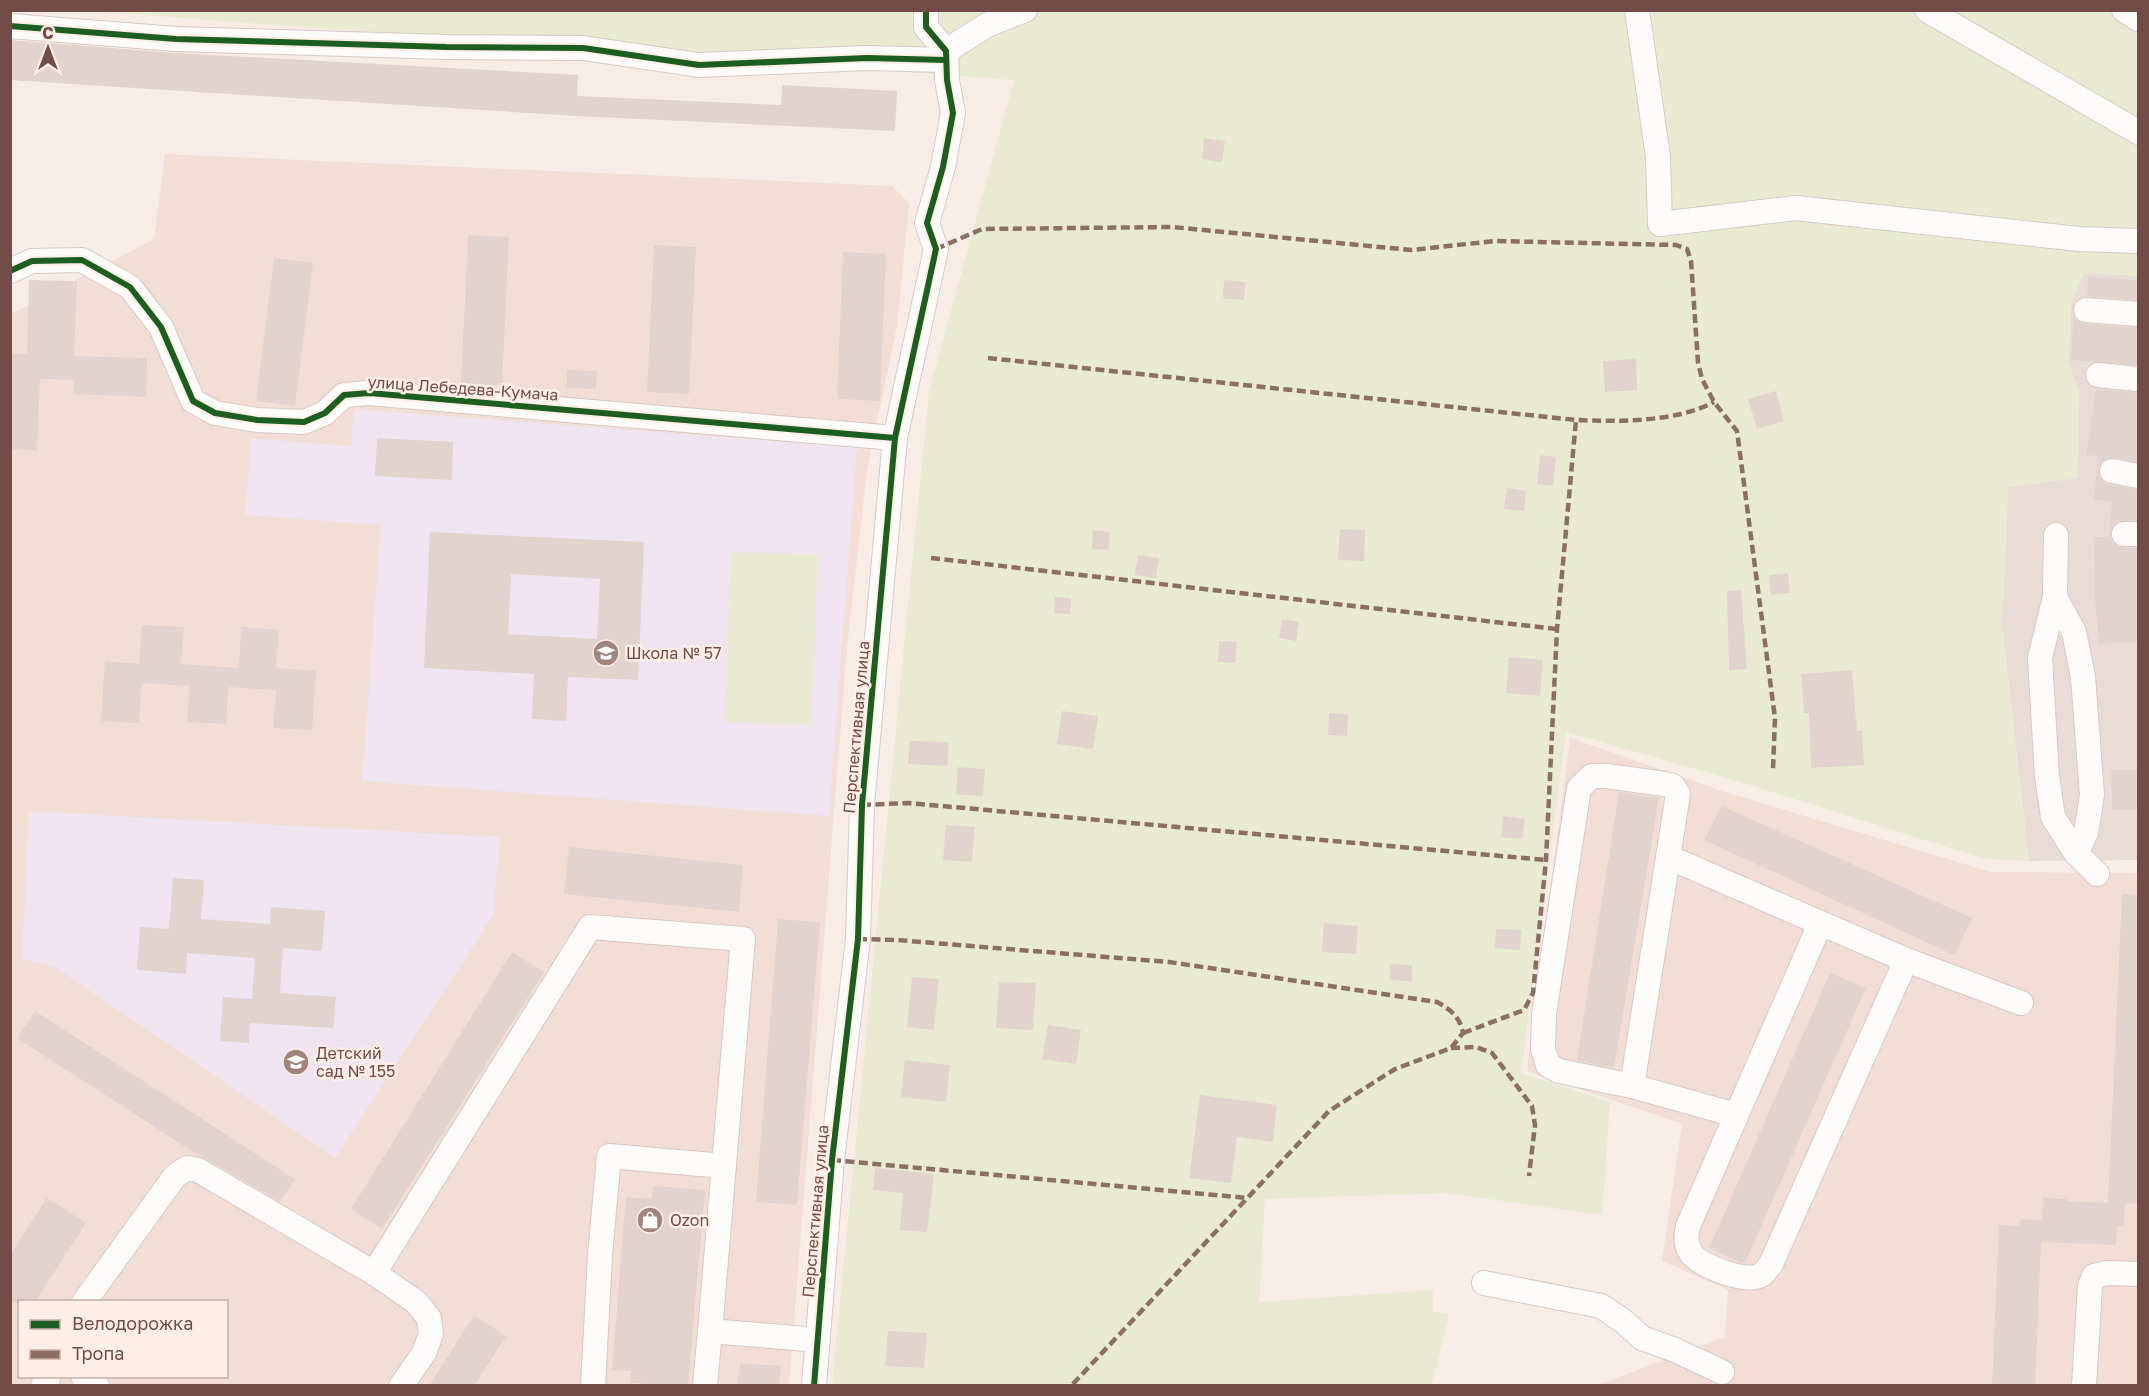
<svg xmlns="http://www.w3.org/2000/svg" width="2149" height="1396" font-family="'Golos Text',sans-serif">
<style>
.residential{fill:#f2ded4;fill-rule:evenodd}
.industrial{fill:#e9dcd7}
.education{fill:#efe4f0}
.green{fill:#e8ebd1}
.building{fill:#e3d3ce;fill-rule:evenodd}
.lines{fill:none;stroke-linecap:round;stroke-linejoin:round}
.minor-casing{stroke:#d8c9c5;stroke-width:26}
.minor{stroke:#fefcfb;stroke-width:24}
.quiet{stroke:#8d6e63;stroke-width:4.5;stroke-dasharray:9 4.5;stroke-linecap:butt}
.cycleway-casing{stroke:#ffefe7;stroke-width:10}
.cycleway{stroke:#1b5e20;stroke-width:6}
.labels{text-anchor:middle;stroke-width:5;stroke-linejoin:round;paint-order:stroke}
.street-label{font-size:16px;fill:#744c47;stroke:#ffefe7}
.poi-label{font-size:16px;fill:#744c47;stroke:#ffefe7;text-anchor:start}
</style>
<rect width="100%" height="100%" fill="#f7ece6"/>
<g class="residential">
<path d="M165 154 892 186 909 203 897 326 867 470 847 647 789 1385 11 1386V314L154 239ZM20 1302H226V1376H20Z"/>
<path d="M1570 738 1728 793 1991 872 2138 873V1385H1598L1725 1337 1728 1290 1662 1261 1682 1124 1527 1071Z"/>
</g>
<path class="industrial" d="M2084 273 2138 276V860L2029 861 2002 625 2008 487 2077 478 2079 390 2068 363 2071 304Z"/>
<g class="education">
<path d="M354 409 857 447 829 816 362 781 381 525 245 515 251 438 351 446Z"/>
<path d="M29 811 500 837 493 916 335 1158 55 967 22 959Z"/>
</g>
<g class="green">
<path d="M90 11H2138V276L2084 273 2071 304 2068 363 2079 390 2077 478 2008 487 2002 625 2029 861 1985 859 1747 784 1566 732 1521 1073 1610 1102 1602 1215 1446 1193 1265 1199 1259 1302 1433 1290V1312L1449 1314 1432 1385H832L929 391 1014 80Z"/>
<path d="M731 552 818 555 811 725 725 722Z"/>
</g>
<g class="building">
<path d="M10 40 176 53 578 75 577 96 781 105 782 85 897 91 895 131 576 116 10 80Z"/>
<path d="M1204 138 1225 141 1222 162 1202 159Z"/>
<path d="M468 235 509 237 502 385 461 384Z"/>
<path d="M654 245 696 247 689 394 647 392Z"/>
<path d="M843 252 886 254 880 401 837 399Z"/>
<path d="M274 258 313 263 295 406 256 401Z"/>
<path d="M2088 277 2139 280V300L2087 296Z"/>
<path d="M29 280 77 281 74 356 147 358 146 397 73 394 74 380 40 379 37 450 10 449V354H27Z"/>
<path d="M1224 280 1246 282 1244 300 1223 298Z"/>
<path d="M2073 317 2078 322 2085 324 2139 328V365L2071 360Z"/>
<path d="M1636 359 1637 390 1605 392 1603 361Z"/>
<path d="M567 370 597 371 596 389 567 388Z"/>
<path d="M2096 389 2139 393V462L2108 457 2101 462 2098 469 2099 476 2103 482 2109 485 2139 490V520L2117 521 2112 526 2110 533 2111 541 2117 547 2139 548V642L2099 644 2095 599 2094 537H2109L2112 501 2094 500 2098 456 2086 455Z"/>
<path d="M1776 391 1784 421 1757 429 1748 399Z"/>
<path d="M377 438 453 442 452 480 375 476Z"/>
<path d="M1540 455 1556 457 1553 486 1537 484Z"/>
<path d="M1507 488 1526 491 1524 511 1504 509Z"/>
<path d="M1340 529 1365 530 1364 561 1338 560Z"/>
<path d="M1093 530 1110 532 1109 550 1092 549Z"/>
<path d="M430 532 644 542 638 680 568 677 566 721 532 719 534 674 424 668ZM511 574 600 579 597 639 508 634Z"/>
<path d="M1138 555 1159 558 1156 578 1135 575Z"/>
<path d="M1788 573 1790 593 1771 595 1769 575Z"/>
<path d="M1741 590 1747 669 1729 670 1727 591Z"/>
<path d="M1055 597 1071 598 1070 614 1054 613Z"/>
<path d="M1282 619 1299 622 1296 641 1279 638Z"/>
<path d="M142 625 184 627 181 664 239 668 241 627 279 630 276 668 316 671 312 730 273 728 276 690 228 687 226 724 187 722 190 686 142 683 139 723 101 721 105 661 139 664Z"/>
<path d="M1219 641 1237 642 1235 663 1218 662Z"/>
<path d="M1509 657 1543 660 1540 696 1506 693Z"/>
<path d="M1852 670 1857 731H1862L1864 765 1811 768 1809 713H1804L1801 674Z"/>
<path d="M1062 711 1098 716 1093 749 1057 744Z"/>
<path d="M1329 713 1348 714 1347 736 1328 735Z"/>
<path d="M910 741 949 742 947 766 908 764Z"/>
<path d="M958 767 985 769 983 796 956 794Z"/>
<path d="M2111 770H2139V810H2112Z"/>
<path d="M1619 792 1659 798 1614 1068 1577 1060Z"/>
<path d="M1722 806 1972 918 1954 955 1704 840Z"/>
<path d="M1503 816 1525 819 1522 839 1501 837Z"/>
<path d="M946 825 975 827 972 862 943 860Z"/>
<path d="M569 847 743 865 739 912 564 894Z"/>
<path d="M173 878 204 880 201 919 270 924 271 907 325 911 322 951 283 948 280 993 336 997 333 1028 250 1023 249 1043 220 1041 223 997 252 999 255 958 187 953 186 974 137 970 140 927 169 929Z"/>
<path d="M2122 894 2139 895V1204L2125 1203 2124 1226H2117L2116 1245 2041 1242 2035 1386H1992L1999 1225 2019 1226 2020 1219 2042 1220 2043 1198 2067 1199V1201L2108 1203Z"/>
<path d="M778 919 820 922 797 1205 756 1202Z"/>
<path d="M1324 923 1358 926 1356 954 1322 952Z"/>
<path d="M1496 929 1521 930 1520 950 1495 948Z"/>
<path d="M512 952 544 972 382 1229 351 1209Z"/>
<path d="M1390 964 1412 965V981L1390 980Z"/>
<path d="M1830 973 1866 988 1745 1263 1740 1262 1709 1248Z"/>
<path d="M912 977 939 979 934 1030 907 1027Z"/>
<path d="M999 982 1036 983 1033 1030 996 1028Z"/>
<path d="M35 1011 295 1179 280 1202 205 1158 198 1155 17 1038Z"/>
<path d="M1048 1025 1081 1030 1076 1064 1042 1059Z"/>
<path d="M905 1060 950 1065 946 1102 901 1097Z"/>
<path d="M1200 1095 1277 1105 1273 1142 1237 1137 1231 1183 1189 1178Z"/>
<path d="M875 1168 934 1174 927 1232 900 1230 903 1193 873 1190Z"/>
<path d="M653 1186 705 1190 688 1386 630 1383 631 1371 612 1370 626 1197 652 1199Z"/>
<path d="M47 1198 86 1223 35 1302H10V1255Z"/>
<path d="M474 1315 506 1336 474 1386H429Z"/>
<path d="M888 1331 927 1333 924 1368 885 1366Z"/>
<path d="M740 1363 781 1366 779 1386H737Z"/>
</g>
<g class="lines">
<defs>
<g id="minor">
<path d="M1637 10 1658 157 1660 224 1796 208 2079 239 2138 241"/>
<path d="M1927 10 2138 132"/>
<path d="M2124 10 2138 19"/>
<path d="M10 26 176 39 446 47 583 48 699 65 867 58 946 60"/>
<path d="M946 51 987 25 1025 10"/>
<path d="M10 271 32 261 82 260 130 287 161 327 193 401 215 413 257 420 304 422 325 413 344 395 369 393 895 438"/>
<path d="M2086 310 2138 314"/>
<path d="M2098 375 2138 379"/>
<path d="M2112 471 2138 476"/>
<path d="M2124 534H2138"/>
<path d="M2056 535 2055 597 2040 658 2047 776 2053 817 2076 853 2097 874"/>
<path d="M2055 597 2074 632 2083 677 2092 795 2086 833 2076 853"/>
<path d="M1592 776H1606L1665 784 1673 786 1678 794 1632 1086 1559 1071 1548 1065 1543 1049 1544 1014 1579 788Z"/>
<path d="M1668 857 1906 960 2021 1003"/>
<path d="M1820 924 1688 1226C1686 1236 1685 1244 1691 1253 1699 1266 1747 1284 1761 1275 1765 1273 1768 1267 1771 1264L1906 960"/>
<path d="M1632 1086 1736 1115"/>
<path d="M374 1273 590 927 743 939 710 1331 818 1340"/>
<path d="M1484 1283 1601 1306 1623 1321 1642 1338 1675 1350 1722 1372"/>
<path d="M84 1302 175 1176 187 1168 198 1170 374 1273 416 1302 429 1318 431 1334 424 1353 401 1386"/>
<path d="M83 1376 97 1386"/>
<path d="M43 1386 49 1376"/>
<path d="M593 1386 600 1255 609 1156 724 1166"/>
<path d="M705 1386 710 1331"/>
<path d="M814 1386 832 1160 858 939 862 805 895 438 936 249 927 223 943 167 953 113 947 80 946 51 926 27V10"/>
<path d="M2084 1386 2090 1286 2094 1276 2107 1273 2138 1274"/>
</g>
</defs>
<use href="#minor" class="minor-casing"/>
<use href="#minor" class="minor"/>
<g class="quiet">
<path d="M936 249 982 229 1172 227 1411 250 1495 241 1676 245 1687 249 1691 261 1698 362 1702 379 1714 402 1737 431 1775 718 1773 769"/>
<path d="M988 358 1576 420C1619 422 1676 422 1714 402"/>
<path d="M931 558 1557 629"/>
<path d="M862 805 908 803 1546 860"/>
<path d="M858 939 897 940 1169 962 1437 1002C1451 1010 1460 1017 1463 1033L1451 1048 1395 1069 1329 1111 1071 1386"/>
<path d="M1463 1033 1524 1010 1533 993 1546 860 1557 629 1576 420"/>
<path d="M1451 1048 1476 1047 1492 1053 1532 1106 1535 1125 1529 1176"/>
<path d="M832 1160 1248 1198"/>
</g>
<defs>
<g id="cycleway">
<path d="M10 26 176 39 446 47 583 48 699 65 867 58 946 60"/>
<path d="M10 271 32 261 82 260 130 287 161 327 193 401 215 413 257 420 304 422 325 413 344 395 369 393 895 438"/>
<path d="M814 1386 832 1160 858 939 862 805 895 438 936 249 927 223 943 167 953 113 947 80 946 51 926 27V10"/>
</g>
</defs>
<use href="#cycleway" class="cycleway-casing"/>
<use href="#cycleway" class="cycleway"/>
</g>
<defs>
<symbol id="school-disc" viewBox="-11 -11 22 22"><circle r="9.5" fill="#a2847f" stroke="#ffefe7"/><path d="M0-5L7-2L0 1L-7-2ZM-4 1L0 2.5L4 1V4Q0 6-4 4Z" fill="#fff"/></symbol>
<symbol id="shop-disc" viewBox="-11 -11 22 22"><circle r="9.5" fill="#a2847f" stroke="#ffefe7"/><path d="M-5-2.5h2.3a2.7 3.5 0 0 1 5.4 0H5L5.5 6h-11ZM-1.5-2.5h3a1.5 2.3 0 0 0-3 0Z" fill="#fff"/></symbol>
</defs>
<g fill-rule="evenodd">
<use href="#school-disc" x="591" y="638" width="30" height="30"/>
<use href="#school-disc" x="281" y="1047" width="30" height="30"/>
<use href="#shop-disc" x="635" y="1205" width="30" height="30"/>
</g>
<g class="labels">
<g class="street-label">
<text transform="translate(463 388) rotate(4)" y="6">улица Лебедева-Кумача</text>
<text transform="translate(856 727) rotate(-85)" y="6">Перспективная улица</text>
<text transform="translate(815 1211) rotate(-85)" y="6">Перспективная улица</text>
</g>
<g class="poi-label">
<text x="626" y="659">Школа № 57</text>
<text x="316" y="1059">Детский<tspan x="316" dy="18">сад № 155</tspan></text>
<text x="670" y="1226">Ozon</text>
</g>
</g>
<rect width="2149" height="1396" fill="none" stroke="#744c47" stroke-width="24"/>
<rect x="18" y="1300" width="210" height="78" fill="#ffefe7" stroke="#c7aea7" stroke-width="1.5"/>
<rect x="30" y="1320" width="30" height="9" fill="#1b5e20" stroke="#c7aea7" stroke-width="1.5"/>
<text x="72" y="1330" font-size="18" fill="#744c47">Велодорожка</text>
<rect x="30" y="1350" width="30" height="9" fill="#8d6e63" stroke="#c7aea7" stroke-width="1.5"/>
<text x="72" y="1360" font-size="18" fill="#744c47">Тропа</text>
<g transform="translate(48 48)" stroke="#ffefe7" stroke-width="4.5" paint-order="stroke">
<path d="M0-4.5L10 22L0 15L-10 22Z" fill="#744c47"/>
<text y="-9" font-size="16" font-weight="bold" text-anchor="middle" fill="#744c47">С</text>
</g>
</svg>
